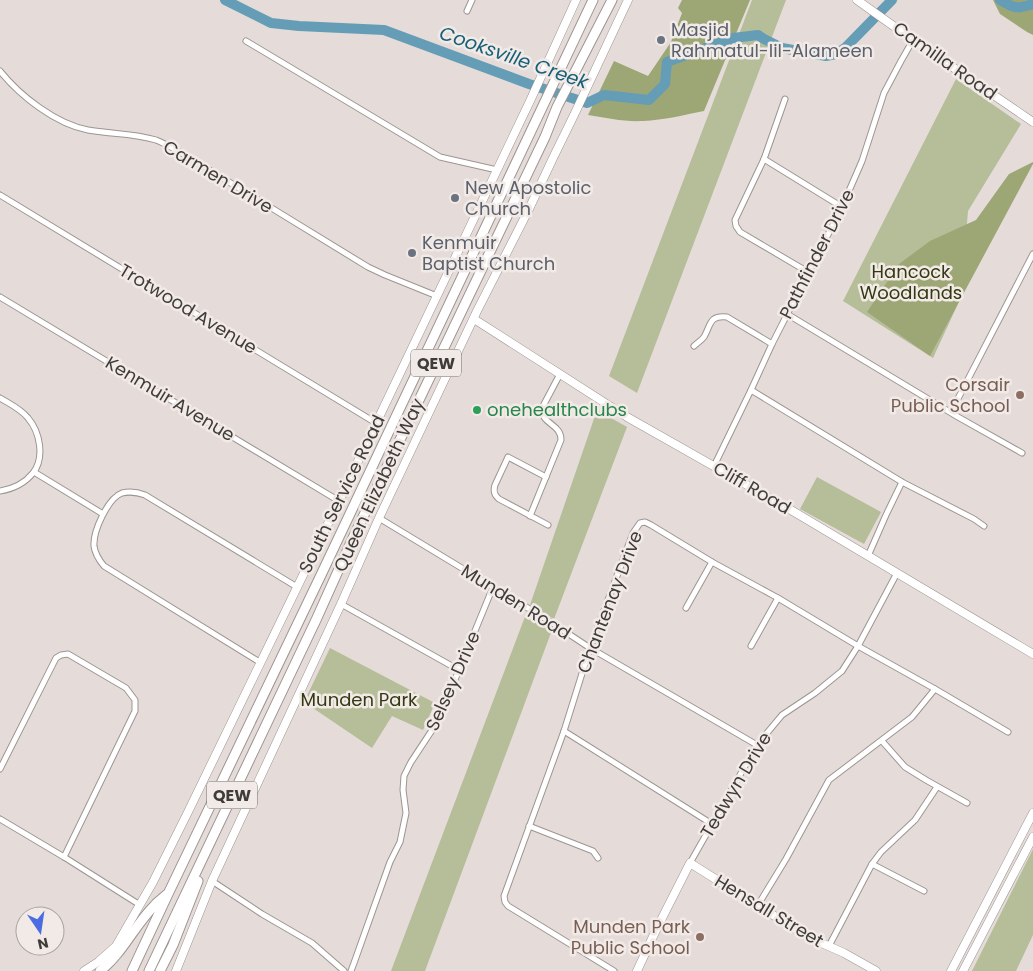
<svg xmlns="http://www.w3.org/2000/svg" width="1033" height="971" font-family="Poppins,sans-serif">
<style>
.green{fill:#b5bd99}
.forest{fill:#9ca775}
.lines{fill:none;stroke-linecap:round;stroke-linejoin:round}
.river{stroke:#649db5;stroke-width:10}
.street-casing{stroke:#9d9592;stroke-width:7}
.secondary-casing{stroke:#9d9592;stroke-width:9}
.highway-casing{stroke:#9d9592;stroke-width:11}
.street{stroke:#fff;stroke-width:5}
.secondary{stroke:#fff;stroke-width:8}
.highway{stroke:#fff;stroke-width:9}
.worship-dot{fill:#6b7280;stroke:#f2eae6;stroke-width:2}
.education-dot{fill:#8d6e63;stroke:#f2eae6;stroke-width:2}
.leisure-dot{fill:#2e9e5b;stroke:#f2eae6;stroke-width:2}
.labels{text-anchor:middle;stroke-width:5;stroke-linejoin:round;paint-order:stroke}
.shield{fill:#f2eae6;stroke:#75706e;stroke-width:1}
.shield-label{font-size:16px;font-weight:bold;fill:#3f3c3a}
.worship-label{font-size:18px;fill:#5b616d;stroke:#f2eae6;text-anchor:start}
.street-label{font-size:18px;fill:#3f3c3a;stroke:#f2eae6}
.park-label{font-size:18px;fill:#333912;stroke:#f2eae6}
.education-label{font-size:18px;fill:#785e54;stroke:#f2eae6;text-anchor:end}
.leisure-label{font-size:18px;fill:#27864d;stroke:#f2eae6;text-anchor:start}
.water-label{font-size:19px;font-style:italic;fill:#176079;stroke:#f2eae6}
</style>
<rect width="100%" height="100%" fill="#e5dcd9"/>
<g class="green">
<path d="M752 0H786L637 393 609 376Z"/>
<path d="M956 79 1021 124 968 211 965 247 968 282 933 358 843 301Z"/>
<path d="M597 410 627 427 554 619 530 605Z"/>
<path d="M817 477 881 512 864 544 800 509Z"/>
<path d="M526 614 552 630 425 971H391Z"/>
<path d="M330 648 435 703 423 730 392 716 372 748 304 702Z"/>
<path d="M1033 849V935L1016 971H972Z"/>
</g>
<g class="forest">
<path d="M682 0H750L704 111C684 115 664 120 643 121 625 122 606 118 588 115L614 61 648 76 671 42 682 13 678 8Z"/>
<path d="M993 0H1033V35L1027 32 1000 14Z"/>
<path d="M1033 162V164L930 356 867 312 899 264 930 241 976 220 1009 174Z"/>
</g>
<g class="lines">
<g class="river">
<path d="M225 0 271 23 299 26 384 30 529 84 587 103 604 95 649 100 665 84 667 62 733 38 758 35 764 39 782 48 826 56 836 54 846 47 892 0"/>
<path d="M1000 0C1015 9 1017 9 1033 4"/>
</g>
<defs>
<g id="street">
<path d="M467 11 472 0"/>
<path d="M246 41 440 157 497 170"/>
<path d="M0 71C20 96 56 124 88 130 110 134 134 133 156 140 164 143 172 148 180 152L368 267 385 275 437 296"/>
<path d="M785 99 764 159 735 220 736 226 740 232 808 272"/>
<path d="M764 159 842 207"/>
<path d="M0 195 376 423"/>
<path d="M0 297 339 501"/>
<path d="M787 314 958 417 1022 453"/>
<path d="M694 346C697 343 701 341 704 337 711 325 709 315 727 317L772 344"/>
<path d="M751 390 902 482 974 519 984 526"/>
<path d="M0 398C10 404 21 409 28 418 40 432 45 458 33 473 25 483 12 489 0 491"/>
<path d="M951 412 1033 254"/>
<path d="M714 466 751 390 772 344 842 207 862 161 884 93 901 61 913 40"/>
<path d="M34 472 103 514"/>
<path d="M546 477 508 457 495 485C493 491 494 495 499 499L548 525"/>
<path d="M530 516 561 440C561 423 541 425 542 408L560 374"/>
<path d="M379 518 546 619 590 648 757 745"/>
<path d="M868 556 886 515 902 482"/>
<path d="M341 604 459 670"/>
<path d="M686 608 712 562"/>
<path d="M751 646 778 598"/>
<path d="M261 663 104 566C99 560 95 554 94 546 93 531 108 498 122 493 131 491 137 492 145 495L297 587"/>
<path d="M564 731 712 824"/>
<path d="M882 741 905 767 926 780 967 803"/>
<path d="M0 769 56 658 61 655 68 654 126 688 135 700V711L64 857"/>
<path d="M0 819 64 857 140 905"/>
<path d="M529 826 593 851 598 858"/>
<path d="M690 863 757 745 782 715 815 693 842 671 858 646 897 573"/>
<path d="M872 864 924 891"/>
<path d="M212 881 262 914 312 943 344 971"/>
<path d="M758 905 786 859 829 780 912 717 935 689"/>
<path d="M829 946 872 864 881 852 915 820 937 787"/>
<path d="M351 971 354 963 390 862 400 842 406 813 403 790 404 776 411 762 438 721 493 587"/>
<path d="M614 971 508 906 505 902 504 896 564 731 590 648 633 533 640 523 645 522 651 525 712 562 778 598 858 646 935 689 1008 732"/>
</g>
<g id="secondary">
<path d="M857 0 913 40 1033 122"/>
<path d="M474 319 627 417 791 510 1033 654"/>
<path d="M84 971 98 962 116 946 153 882 188 812 339 501 530 101 576 0"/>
<path d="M176 971 212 881 341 604 379 518 477 311 529 209 553 158 575 113 628 0"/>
<path d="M637 971 657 928 690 863 808 937 844 953 876 971"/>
<path d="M951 971 1033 813"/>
<path d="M963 971 1033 837"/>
</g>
<g id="highway">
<path d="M100 971C123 953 134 926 154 906 157 902 162 899 166 895"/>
<path d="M132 971 168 894 321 575 593 0"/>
<path d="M149 971 316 620 352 540 545 137 557 107 612 0"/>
<path d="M160 971 173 945 198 881"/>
</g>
</defs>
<use href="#street" class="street-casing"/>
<use href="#secondary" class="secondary-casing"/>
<use href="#highway" class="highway-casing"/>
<use href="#street" class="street"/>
<use href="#secondary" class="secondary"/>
<use href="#highway" class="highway"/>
</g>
<g class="worship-dot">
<circle cx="661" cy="40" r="5"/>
<circle cx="455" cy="198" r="5"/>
<circle cx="412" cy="253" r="5"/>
</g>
<g class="education-dot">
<circle cx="1020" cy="395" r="5"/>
<circle cx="700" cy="937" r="5"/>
</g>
<circle class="leisure-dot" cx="477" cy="410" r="5"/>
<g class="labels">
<g class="shield">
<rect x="411" y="349.5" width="50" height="27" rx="4"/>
<rect x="207" y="781.5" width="50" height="27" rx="4"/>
</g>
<g class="shield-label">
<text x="436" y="369">QEW</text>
<text x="232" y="801">QEW</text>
</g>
<g class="worship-label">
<text x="671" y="36">Masjid<tspan x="671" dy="21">Rahmatul-lil-Alameen</tspan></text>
<text x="465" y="194">New Apostolic<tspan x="465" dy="21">Church</tspan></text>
<text x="422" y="249">Kenmuir<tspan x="422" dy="21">Baptist Church</tspan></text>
</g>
<g class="street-label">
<text transform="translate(945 61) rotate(35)" y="6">Camilla Road</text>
<text transform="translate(218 177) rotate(31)" y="6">Carmen Drive</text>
<text transform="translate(817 254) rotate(-63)" y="6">Pathfinder Drive</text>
<text transform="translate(188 309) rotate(31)" y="6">Trotwood Avenue</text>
<text transform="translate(170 399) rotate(31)" y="6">Kenmuir Avenue</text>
<text transform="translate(379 485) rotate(-65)" y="6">Queen Elizabeth Way</text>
<text transform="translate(752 488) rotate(30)" y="6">Cliff Road</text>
<text transform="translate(342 494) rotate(-64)" y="6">South Service Road</text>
<text transform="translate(516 602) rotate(32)" y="6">Munden Road</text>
<text transform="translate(610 602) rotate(-69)" y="6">Chantenay Drive</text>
<text transform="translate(453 681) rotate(-66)" y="6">Selsey Drive</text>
<text transform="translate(736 785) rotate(-59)" y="6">Tedwyn Drive</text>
<text transform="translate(769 911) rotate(31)" y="6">Hensall Street</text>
</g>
<g class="park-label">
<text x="911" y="278">Hancock<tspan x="911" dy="21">Woodlands</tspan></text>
<text x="359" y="706">Munden Park</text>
</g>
<g class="education-label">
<text x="1010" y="391">Corsair<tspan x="1010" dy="21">Public School</tspan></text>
<text x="690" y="933">Munden Park<tspan x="690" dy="21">Public School</tspan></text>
</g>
<g class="leisure-label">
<text x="487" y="416">onehealthclubs</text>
</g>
<g class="water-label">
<text transform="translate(514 57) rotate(19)" y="7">Cooksville Creek</text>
</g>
</g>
<g transform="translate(40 931) rotate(167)"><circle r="24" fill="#f2eae6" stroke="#aaa4a1"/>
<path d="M0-4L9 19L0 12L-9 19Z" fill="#4b6de1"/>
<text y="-8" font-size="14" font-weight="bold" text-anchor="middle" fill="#3f3c3a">N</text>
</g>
</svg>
